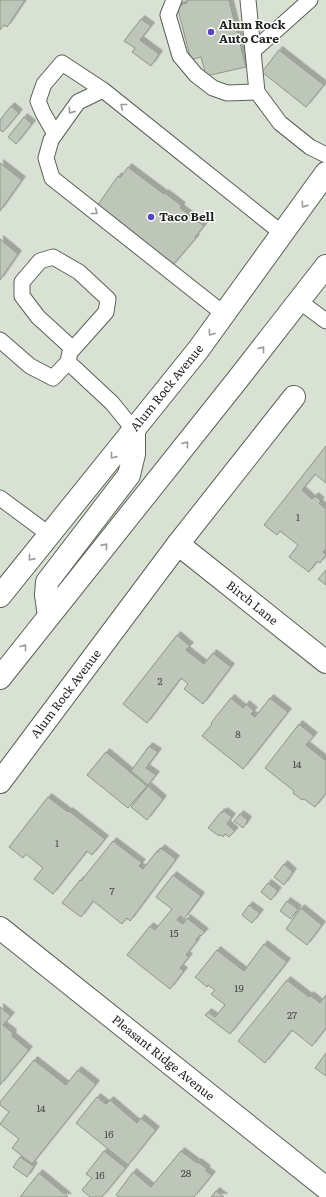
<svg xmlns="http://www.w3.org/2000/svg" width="326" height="1197" font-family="Literata,serif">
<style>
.building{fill:#bdc6b9;stroke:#8e9689;filter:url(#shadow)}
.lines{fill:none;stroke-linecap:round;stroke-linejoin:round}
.service-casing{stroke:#5a6256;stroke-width:17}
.minor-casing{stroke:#5a6256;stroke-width:24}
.secondary-casing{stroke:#5a6256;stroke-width:24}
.service{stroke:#fff;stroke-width:15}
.minor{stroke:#fff;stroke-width:22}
.secondary{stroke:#fff;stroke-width:22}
.oneway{stroke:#9a9c99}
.poi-dot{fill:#5844bc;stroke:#fff;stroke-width:1.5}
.labels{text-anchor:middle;stroke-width:3;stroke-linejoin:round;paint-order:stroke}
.number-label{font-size:10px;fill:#464b44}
.poi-label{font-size:12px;font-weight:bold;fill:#1f221d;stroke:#fff;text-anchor:start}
.street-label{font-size:12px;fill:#1f221d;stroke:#fff}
</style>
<defs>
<filter id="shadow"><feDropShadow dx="3.5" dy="-3.5" stdDeviation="0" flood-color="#0004"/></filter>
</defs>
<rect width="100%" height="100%" fill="#d9e1d4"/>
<g class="building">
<path d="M0 0H25L7 27 4 25 0 30Z"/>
<path d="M187 0H229L246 67 206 76 201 57 191 60 177 6 187 3Z"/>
<path d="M141 19 151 26 140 40 159 54 151 66 132 52 135 48 124 41Z"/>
<path d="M279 50 324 85 306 107 262 72Z"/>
<path d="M11 106 19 113 3 132 0 130V120Z"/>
<path d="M24 117 32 124 16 144 8 137Z"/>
<path d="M0 163 22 180 0 211Z"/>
<path d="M128 167 164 194 165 193 182 206 180 208 204 226 195 237 196 238 172 266 97 206 118 176 120 178Z"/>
<path d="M0 239 18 254 0 280Z"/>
<path d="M326 446V483L315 474 302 490 312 499 315 496 321 501 319 503 326 509V549L323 552 326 555 320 563 317 561 309 572 289 557 298 545 280 531 277 535 264 525Z"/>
<path d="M326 570V585L318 579Z"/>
<path d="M177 635 190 646 186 650 204 664 213 653 231 667 203 704 184 689 188 684 181 678 147 723 123 704Z"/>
<path d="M231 698 243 708 246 704 254 711 251 714 255 717 270 698 288 712 243 769 202 736 212 724 211 723Z"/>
<path d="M299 724 314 736 306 745 325 760 326 758V793L315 807 304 799 302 800 293 793 294 791 265 768Z"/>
<path d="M149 746 158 752 146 768 156 775 148 785 131 771Z"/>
<path d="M106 752 147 786 128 808 87 775Z"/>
<path d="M148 786 163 799 147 820 131 807Z"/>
<path d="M48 797 68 812 69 811 105 839 92 855 87 851 53 894 34 879 43 868 26 854 23 858 9 847Z"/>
<path d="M224 811 232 817 227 824 235 831 229 837 225 834 223 837 220 834 219 836 208 828 221 812 222 813Z"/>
<path d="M240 814 248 820 243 828 234 821Z"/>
<path d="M113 841 142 863 139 866 143 869 157 851 158 852 161 848 176 859 130 921 127 918 122 924 93 901 81 917 62 903 80 880 81 881Z"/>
<path d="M284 864 293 872 284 885 274 877Z"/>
<path d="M173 875 201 896 184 919 180 916 177 920 183 924 187 918 205 932 201 936 200 935 196 940 197 941 186 955 189 957 180 968 184 971 170 989 127 955 150 926 155 930 172 909 156 897Z"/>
<path d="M268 883 278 891 271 900 261 892Z"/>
<path d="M287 901 298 909 291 919 280 911Z"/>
<path d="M249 905 260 913 252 923 242 915Z"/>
<path d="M301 908 322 925 307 945 286 929Z"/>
<path d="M264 944 287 962 230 1034 205 1015 208 1012 215 1017 225 1005 211 994 215 990 208 985 207 987 195 977 197 975 217 950 244 971Z"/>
<path d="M287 980 309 997 310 995 320 1003 326 995V1028L312 1046 292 1030 265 1063 238 1041Z"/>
<path d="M0 1007 11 1016 3 1025 13 1033 12 1036 29 1050 0 1085Z"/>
<path d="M326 1053V1076L315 1068Z"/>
<path d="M34 1060 66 1085 78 1070 96 1084 32 1164 12 1148 19 1139 0 1124 9 1112 0 1105V1102Z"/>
<path d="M97 1097 106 1104 110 1100 137 1123 141 1118 156 1130 128 1165 76 1123Z"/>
<path d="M104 1151 126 1168 102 1197H90L82 1190 92 1178 86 1174Z"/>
<path d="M181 1151 197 1163 198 1162 207 1169 206 1171 212 1175 194 1197H119L116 1195 133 1172 151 1187Z"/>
<path d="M20 1157 34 1166 27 1177 13 1167Z"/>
<path d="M39 1173 68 1197H20Z"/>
<path d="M216 1191 224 1197H211Z"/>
</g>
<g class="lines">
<defs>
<g id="service">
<path d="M174 0 168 15 180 56 196 75 213 88 227 93 257 92"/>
<path d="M248 0 257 92 280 123 310 147 326 155"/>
<path d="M253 51 310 0"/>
<path d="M103 90 78 102 51 140 46 158 52 178 224 314"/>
<path d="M55 134 43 113 38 101 44 84 62 63 103 90 283 234"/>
<path d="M299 301 326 321"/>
<path d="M0 340 30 366 53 378 68 362"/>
<path d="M73 349 38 317 22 296V282L40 261 53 257 79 272 108 299 106 312 73 349 70 352 68 362 112 403 134 430"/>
<path d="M0 498 50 535"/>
</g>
<g id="minor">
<path d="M178 544 326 662"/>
<path d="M0 782 178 544 294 397"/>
<path d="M0 928 326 1188"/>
</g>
<g id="secondary">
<path d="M0 596 198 350 326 173"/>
<path d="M49 616 46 595 47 582 129 475 134 454V430"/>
<path d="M0 678 238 379 326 266"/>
</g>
</defs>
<use href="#service" class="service-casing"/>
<use href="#minor" class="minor-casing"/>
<use href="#secondary" class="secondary-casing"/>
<use href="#service" class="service"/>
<use href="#minor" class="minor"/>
<use href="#secondary" class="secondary"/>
</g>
<defs><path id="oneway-chevron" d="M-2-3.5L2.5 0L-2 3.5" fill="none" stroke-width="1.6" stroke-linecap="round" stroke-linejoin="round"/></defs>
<g class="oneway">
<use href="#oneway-chevron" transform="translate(123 106) rotate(-141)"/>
<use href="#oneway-chevron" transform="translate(71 111) rotate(125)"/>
<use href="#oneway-chevron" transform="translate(304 205) rotate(125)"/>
<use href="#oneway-chevron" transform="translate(95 212) rotate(38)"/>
<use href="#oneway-chevron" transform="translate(211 333) rotate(126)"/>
<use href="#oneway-chevron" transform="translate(262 349) rotate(-52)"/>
<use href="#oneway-chevron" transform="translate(186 444) rotate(-51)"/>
<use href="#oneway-chevron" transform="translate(113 456) rotate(129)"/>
<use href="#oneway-chevron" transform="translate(105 546) rotate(-51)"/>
<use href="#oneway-chevron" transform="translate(31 558) rotate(129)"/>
<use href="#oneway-chevron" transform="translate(24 647) rotate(-52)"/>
</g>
<g class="poi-dot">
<circle cx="211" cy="32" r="4"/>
<circle cx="151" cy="217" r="4"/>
</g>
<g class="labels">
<g class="number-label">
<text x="298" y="521">1</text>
<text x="160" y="685">2</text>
<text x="238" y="738">8</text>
<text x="297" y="768">14</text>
<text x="57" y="847">1</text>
<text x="112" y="895">7</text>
<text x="174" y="937">15</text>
<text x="239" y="992">19</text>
<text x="292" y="1019">27</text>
<text x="41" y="1112">14</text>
<text x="109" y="1138">16</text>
<text x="186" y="1177">28</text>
<text x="100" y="1179">16</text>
</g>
<g class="poi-label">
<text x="219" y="29">Alum Rock<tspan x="219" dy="14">Auto Care</tspan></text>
<text x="159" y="221">Taco Bell</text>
</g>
<g class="street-label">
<text transform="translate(167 388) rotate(-51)" y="4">Alum Rock Avenue</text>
<text transform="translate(252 603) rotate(39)" y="4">Birch Lane</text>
<text transform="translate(66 694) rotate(-53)" y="4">Alum Rock Avenue</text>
<text transform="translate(163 1058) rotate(39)" y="4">Pleasant Ridge Avenue</text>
</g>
</g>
</svg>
